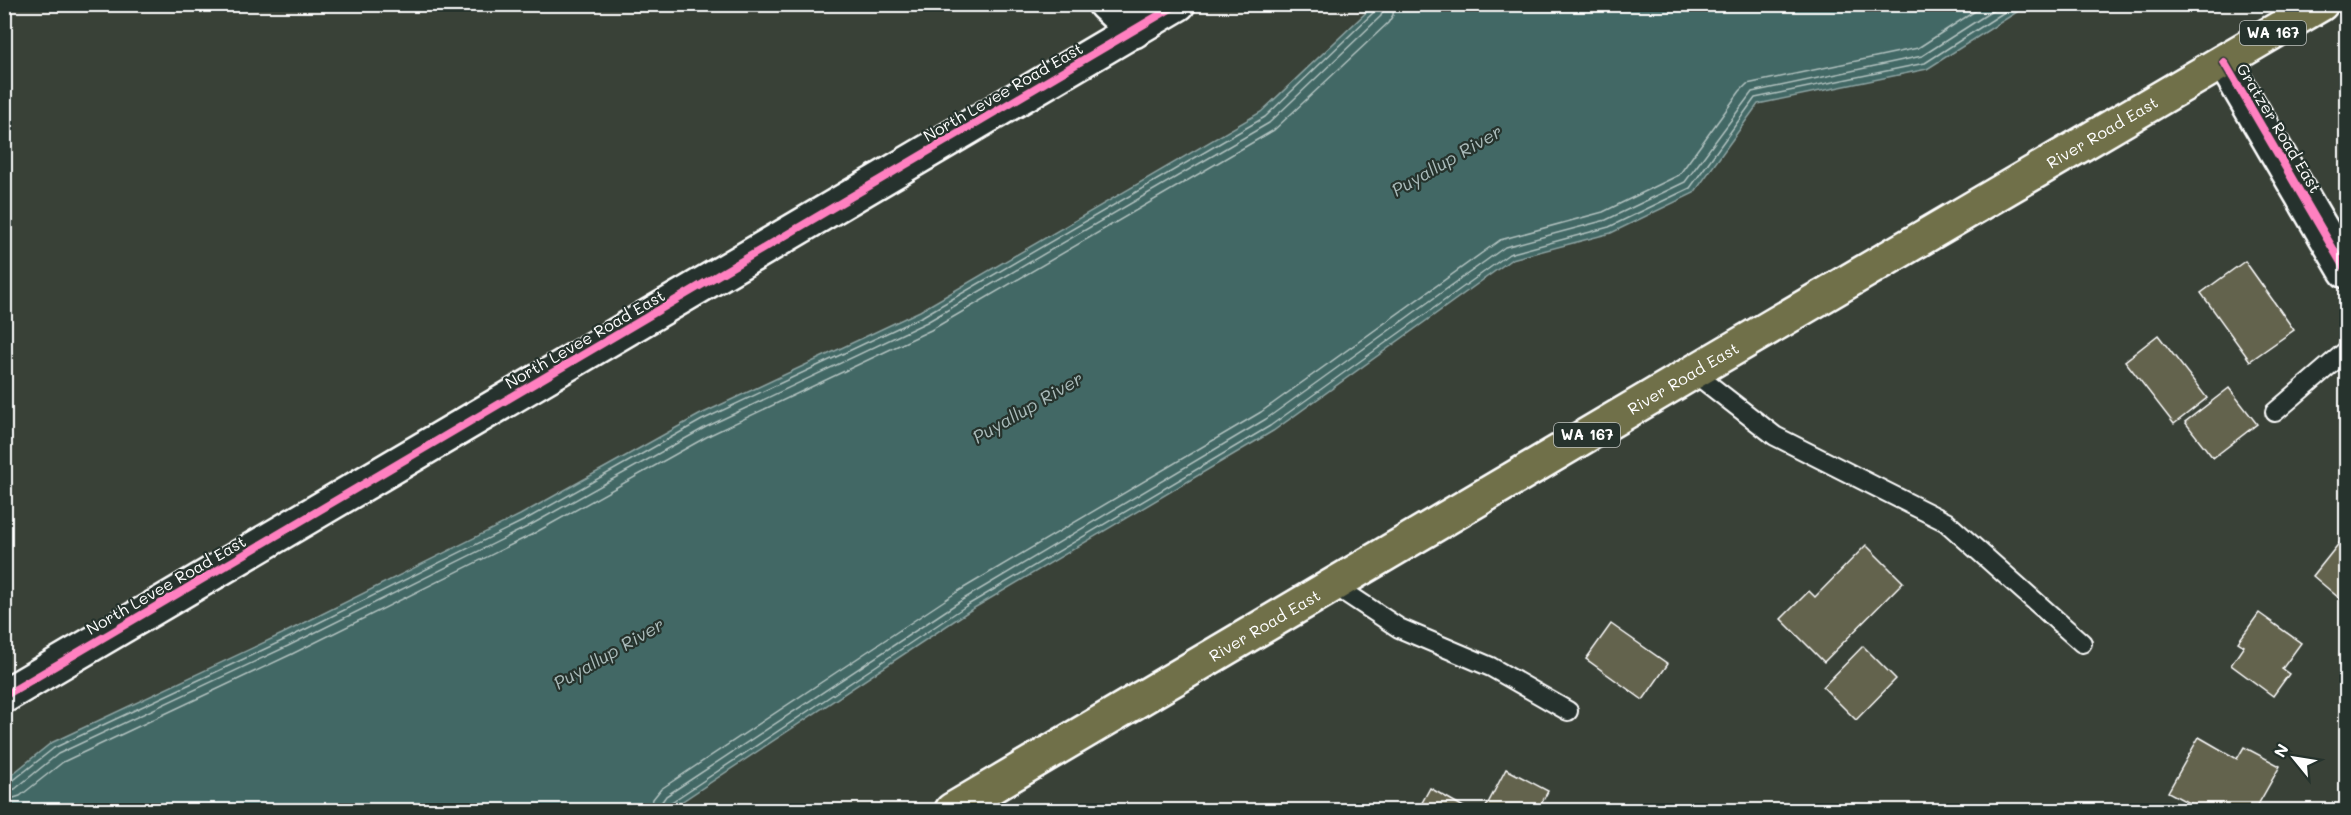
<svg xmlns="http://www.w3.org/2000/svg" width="2351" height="815" font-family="Mali,sans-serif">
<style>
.water{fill:#426865;stroke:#8ea4a3;stroke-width:1.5}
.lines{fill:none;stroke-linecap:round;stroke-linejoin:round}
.shore{stroke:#b3c3c1;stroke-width:1.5}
.building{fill:#64634e;stroke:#fff;stroke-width:1.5}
.service-casing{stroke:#fff;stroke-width:22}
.minor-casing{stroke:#fff;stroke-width:38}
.primary-casing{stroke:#fff;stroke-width:38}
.service{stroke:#26332d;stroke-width:18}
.minor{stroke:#26332d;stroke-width:33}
.primary{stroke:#70704a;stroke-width:33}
.cycleway-casing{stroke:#26332d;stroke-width:11}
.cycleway{stroke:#ff80c0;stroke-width:8}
.labels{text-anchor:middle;stroke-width:4.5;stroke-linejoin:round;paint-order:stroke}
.shield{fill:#26332d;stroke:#bec2c0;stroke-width:1.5}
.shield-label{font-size:15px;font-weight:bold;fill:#fff}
.street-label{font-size:16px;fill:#fff;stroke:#26332d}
.water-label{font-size:18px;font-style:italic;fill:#aabbba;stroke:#26332d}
</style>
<rect width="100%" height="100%" fill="#394137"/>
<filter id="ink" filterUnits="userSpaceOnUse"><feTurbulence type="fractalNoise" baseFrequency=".0167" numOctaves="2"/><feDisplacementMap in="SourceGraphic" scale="12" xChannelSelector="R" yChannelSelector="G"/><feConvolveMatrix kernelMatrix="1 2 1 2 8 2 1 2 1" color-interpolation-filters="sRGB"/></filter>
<g filter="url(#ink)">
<path class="water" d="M1374 5H2028L1927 69 1758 104 1694 193 1611 233 1512 259 1273 431 969 611 669 810H5V780L51 743 282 634 520 515 699 415 920 311 1261 112Z"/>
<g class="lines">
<g class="shore">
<path d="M4 784 10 783 54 748 284 640 523 521 702 420 923 316 1265 117 1375 11 1378 4"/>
<path d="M4 792 15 789 58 754 288 646 527 527 706 427 927 322 1269 123 1381 16 1385 4"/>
<path d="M4 801 20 796 63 762 292 654 531 535 710 435 931 330 1274 130 1388 23 1393 15 1394 4"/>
<path d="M650 810 653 799 661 789 957 592 1261 412 1500 240 1603 212 1679 175 1740 91 1747 84 1918 48 1986 4"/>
<path d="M660 810 661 803 666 796 962 600 1266 419 1505 247 1606 220 1685 182 1752 92 1922 56 2003 4"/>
<path d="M667 810 670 803 966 606 1270 426 1509 254 1609 227 1690 188 1755 98 1925 63 2017 4"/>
</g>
</g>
<g class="building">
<path d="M2245 261 2294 330 2250 361 2201 293Z"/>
<path d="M2158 335 2207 398 2174 424 2125 361Z"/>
<path d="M2229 388 2257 424 2213 458 2185 422Z"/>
<path d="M2340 542 2346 547V604L2313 576Z"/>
<path d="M1866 545 1903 582 1824 662 1781 619 1809 591 1815 597Z"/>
<path d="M2259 613 2301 643 2282 669 2289 674 2273 696 2231 665 2244 646 2238 642Z"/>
<path d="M1611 624 1668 664 1643 700 1586 659Z"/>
<path d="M1863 646 1896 679 1856 720 1823 687Z"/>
<path d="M2199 737 2237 759 2244 747 2280 766 2255 810H2202L2168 792Z"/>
<path d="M1506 769 1548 791 1538 810H1494L1486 807Z"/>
<path d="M1430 788 1469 810H1418Z"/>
</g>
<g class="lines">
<defs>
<g id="service">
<path d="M1694 373 1775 436 1946 522 2082 643"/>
<path d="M2275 412 2346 351"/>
<path d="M1334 585 1399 628 1491 667 1568 711"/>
</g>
<g id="minor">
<path d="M1105 4 1134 31"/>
<path d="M2224 62 2346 271"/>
<path d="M4 696 1178 4"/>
</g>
<g id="primary">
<path id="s1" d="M952 810 1714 360 2321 4"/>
</g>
</defs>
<use href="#service" class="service-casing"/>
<use href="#minor" class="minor-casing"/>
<use href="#primary" class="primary-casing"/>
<use href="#service" class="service"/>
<use href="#minor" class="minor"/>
<use href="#primary" class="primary"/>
<defs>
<g id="cycleway">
<path d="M2224 62 2346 271"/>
<path d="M4 696 1178 4"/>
</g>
</defs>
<use href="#cycleway" class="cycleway-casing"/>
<use href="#cycleway" class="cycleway"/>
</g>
</g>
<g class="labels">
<g class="shield">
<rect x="2240" y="21" width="66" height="24" rx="4.5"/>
<rect x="1554" y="423" width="66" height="24" rx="4.5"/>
</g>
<g class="shield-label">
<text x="2273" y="38">WA 167</text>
<text x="1587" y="440">WA 167</text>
</g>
<g class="street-label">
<text transform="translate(1003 92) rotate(-30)" y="6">North Levee Road East</text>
<text transform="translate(2279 128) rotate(59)" y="6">Gratzer Road East</text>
<text dy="6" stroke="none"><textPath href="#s1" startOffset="1335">River Road East</textPath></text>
<text transform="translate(585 339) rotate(-30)" y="6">North Levee Road East</text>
<text dy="6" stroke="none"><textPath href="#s1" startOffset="849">River Road East</textPath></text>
<text transform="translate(166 585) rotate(-30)" y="6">North Levee Road East</text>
<text dy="6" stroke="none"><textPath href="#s1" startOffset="363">River Road East</textPath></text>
</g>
<g class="water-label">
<text transform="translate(1447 161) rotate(-30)" y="6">Puyallup River</text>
<text transform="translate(1028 408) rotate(-30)" y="6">Puyallup River</text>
<text transform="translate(609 654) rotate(-30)" y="6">Puyallup River</text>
</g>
</g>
<rect width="2351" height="815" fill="none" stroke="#26332d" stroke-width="24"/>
<rect x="12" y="12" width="2327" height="791" fill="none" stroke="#fff" stroke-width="2" filter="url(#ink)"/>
<g transform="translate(2294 758) rotate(300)" stroke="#26332d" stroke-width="4.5" paint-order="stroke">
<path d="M0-4.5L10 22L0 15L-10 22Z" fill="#ffffff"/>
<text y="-9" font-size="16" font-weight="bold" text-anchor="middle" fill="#ffffff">N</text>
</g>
</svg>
